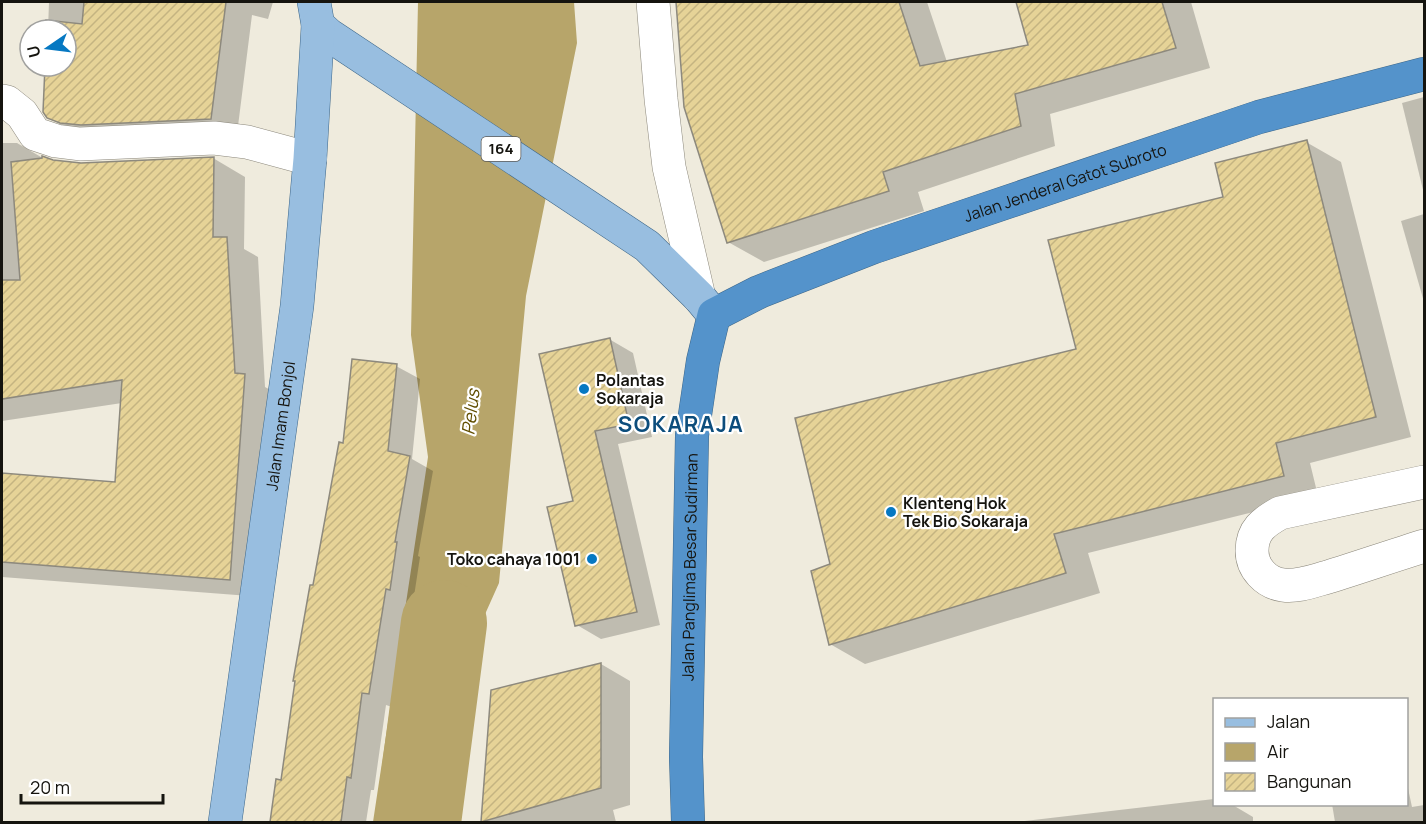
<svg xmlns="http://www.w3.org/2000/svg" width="1426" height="824" font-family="Manrope,sans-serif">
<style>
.water{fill:#b7a56a}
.shadow{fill:#0003}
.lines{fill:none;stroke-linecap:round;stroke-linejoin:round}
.river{stroke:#b7a56a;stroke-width:86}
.building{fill:url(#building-hatch);stroke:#8d897d;stroke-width:1.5}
.minor-casing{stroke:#8b877b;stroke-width:34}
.major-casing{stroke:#3e6789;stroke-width:34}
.highway-casing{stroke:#3e6789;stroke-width:34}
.minor{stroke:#fff;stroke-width:33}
.major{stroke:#98bee0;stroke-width:33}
.highway{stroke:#5493cb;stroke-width:33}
.poi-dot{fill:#0678c2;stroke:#fff;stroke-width:2}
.labels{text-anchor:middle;stroke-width:4.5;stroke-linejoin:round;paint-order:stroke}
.shield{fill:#fff;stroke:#5b5a57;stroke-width:1.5}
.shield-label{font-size:15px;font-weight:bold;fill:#15140f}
.street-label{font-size:16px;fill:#15140f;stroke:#fff}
.poi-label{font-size:16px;font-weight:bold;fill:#15140f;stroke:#fff;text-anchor:start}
.water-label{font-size:18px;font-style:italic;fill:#614e00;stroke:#fff}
.district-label{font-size:22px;font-weight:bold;letter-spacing:1.5px;fill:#0c4d7c;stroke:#fff}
</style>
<defs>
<pattern id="building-hatch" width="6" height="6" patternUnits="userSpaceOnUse" patternTransform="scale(1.5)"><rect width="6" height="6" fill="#e6d397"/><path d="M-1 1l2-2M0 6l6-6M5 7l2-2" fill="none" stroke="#c4b481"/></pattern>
</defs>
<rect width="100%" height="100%" fill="#efebdd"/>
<path class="water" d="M418 2H574L577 43 526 296 499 583 392 822H373L428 457 411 335Z"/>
<g class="shadow">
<path d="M49 2H273L268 19 252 15 237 134 75 133 48 117 46 66H66V30H48Z"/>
<path d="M678 2H927L947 62 1030 46 1017 2H1191L1210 68 1050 114 1055 146 918 192 924 211 764 262 728 242 685 107Z"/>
<path d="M1424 97V194L1402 103Z"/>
<path d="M1306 142 1341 162 1411 437 1310 463 1318 496 1088 553 1100 593 865 664 830 644 832 565 1078 350 1225 198Z"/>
<path d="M2 143H17L41 157 53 161 78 164 213 158 245 177 244 249 258 257 265 387 276 393 261 597 2 577V475L116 484 122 403 2 421Z"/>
<path d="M1424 214V302L1401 221Z"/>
<path d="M609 339 633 353 652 437 618 444 660 625 601 639 577 625 575 502Z"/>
<path d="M396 366 420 379 412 459 433 471 418 556 420 557 413 603 410 602 392 707 386 705 374 790H371L366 822H271L277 781 282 782 314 587 344 445Z"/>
<path d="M601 664 630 681V805L613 810 616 822H483L492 691Z"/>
<path d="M1406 779 1412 807 1424 805V822H1335L1332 804H1406Z"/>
<path d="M1214 799V804H1231L1253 817V822H1016Z"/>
</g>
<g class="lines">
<path class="river" d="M418 822 444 623"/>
</g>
<g class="building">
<path d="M84 2H226L211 119 81 125 60 123 47 118 43 112 45 66H66V30H46V20L82 24Z"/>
<path d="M676 2H899L920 66 1028 45 1016 2H1162L1176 48 1015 94 1021 126 883 172 889 191 727 243 684 107Z"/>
<path d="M1307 140 1376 417 1276 443 1284 476 1054 534 1066 573 829 645 811 571 830 564 795 418 1076 349 1048 240 1223 197 1215 163Z"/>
<path d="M42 156 53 160 81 163 214 157 213 237H227L235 373 245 374 230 580 2 562V473L115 482 122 380 2 399V280H20L11 162 42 158Z"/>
<path d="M610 338 629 424 595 431 637 612 575 626 547 507 573 501 539 354Z"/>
<path d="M352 359 397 364 388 451 410 456 395 542H397L390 590 386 589 369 694 362 693 351 778 347 777 341 822H270L276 779 281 780 295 681H293L310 585H313L339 442 343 443Z"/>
<path d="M601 663V788L481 822 491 690Z"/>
</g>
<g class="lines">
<defs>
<g id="minor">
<path d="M653 2 661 99 669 167 699 297"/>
<path d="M2 101 7 102 22 114 35 134 56 141 80 144 214 138 247 142 310 159"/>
<path d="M1424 482 1280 513C1264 522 1252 530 1252 551 1252 568 1266 583 1283 585 1298 587 1313 581 1328 577 1360 567 1392 556 1424 546"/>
</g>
<g id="major">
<path d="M314 2 318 25 329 35 647 246 699 297 714 315"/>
<path id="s1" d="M225 822 297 306 310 159 318 25"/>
</g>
<g id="highway">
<path id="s2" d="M688 822 686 757 692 435 703 361 714 315 759 292 874 247 1259 117 1424 74"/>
</g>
</defs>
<use href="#minor" class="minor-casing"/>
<use href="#major" class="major-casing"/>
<use href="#highway" class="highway-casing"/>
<use href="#minor" class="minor"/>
<use href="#major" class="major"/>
<use href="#highway" class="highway"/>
</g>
<g class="poi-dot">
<circle cx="584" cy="389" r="6"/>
<circle cx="891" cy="512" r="6"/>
<circle cx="592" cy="559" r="6"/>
</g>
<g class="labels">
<rect class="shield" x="481.5" y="137" width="39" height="24" rx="4.5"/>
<g class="shield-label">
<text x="501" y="154">164</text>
</g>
<g class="street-label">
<text dy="6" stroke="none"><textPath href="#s2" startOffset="885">Jalan Jenderal Gatot Subroto</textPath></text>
<text dy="6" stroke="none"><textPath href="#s1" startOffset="400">Jalan Imam Bonjol</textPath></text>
<text dy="6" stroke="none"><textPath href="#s2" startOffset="255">Jalan Panglima Besar Sudirman</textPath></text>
</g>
<g class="poi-label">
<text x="596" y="386">Polantas<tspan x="596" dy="18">Sokaraja</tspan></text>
<text x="903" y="509">Klenteng Hok<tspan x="903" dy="18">Tek Bio Sokaraja</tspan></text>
<text x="580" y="565" text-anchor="end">Toko cahaya 1001</text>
</g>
<g class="water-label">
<text transform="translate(471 412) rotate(-83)" y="6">Pelus</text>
</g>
<g class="district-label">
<text x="681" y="432">SOKARAJA</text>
</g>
</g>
<rect width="1426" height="824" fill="none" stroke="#15140f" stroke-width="6"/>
<rect x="1213" y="698" width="195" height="108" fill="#ffffff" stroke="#a1a19f" stroke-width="1.5"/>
<rect x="1225" y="718" width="30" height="9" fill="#98bee0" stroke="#a1a19f" stroke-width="1.5"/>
<text x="1267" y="728" font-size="18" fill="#15140f">Jalan</text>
<rect x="1225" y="743" width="30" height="18" fill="#b7a56a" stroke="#a1a19f" stroke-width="1.5"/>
<text x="1267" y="758" font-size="18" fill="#15140f">Air</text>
<rect x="1225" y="773" width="30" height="18" fill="url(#building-hatch)" stroke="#a1a19f" stroke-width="1.5"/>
<text x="1267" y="788" font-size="18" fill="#15140f">Bangunan</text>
<g transform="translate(48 48) rotate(256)"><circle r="28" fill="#ffffff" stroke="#a1a19f" stroke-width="1.5"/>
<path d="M0-4.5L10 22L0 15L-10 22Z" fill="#0678c2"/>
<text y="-9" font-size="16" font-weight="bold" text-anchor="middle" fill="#15140f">U</text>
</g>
<path d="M21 794v9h142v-9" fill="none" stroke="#15140f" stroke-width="3"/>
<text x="30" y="794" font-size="18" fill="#15140f" stroke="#ffffff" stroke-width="4.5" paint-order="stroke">20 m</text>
</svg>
